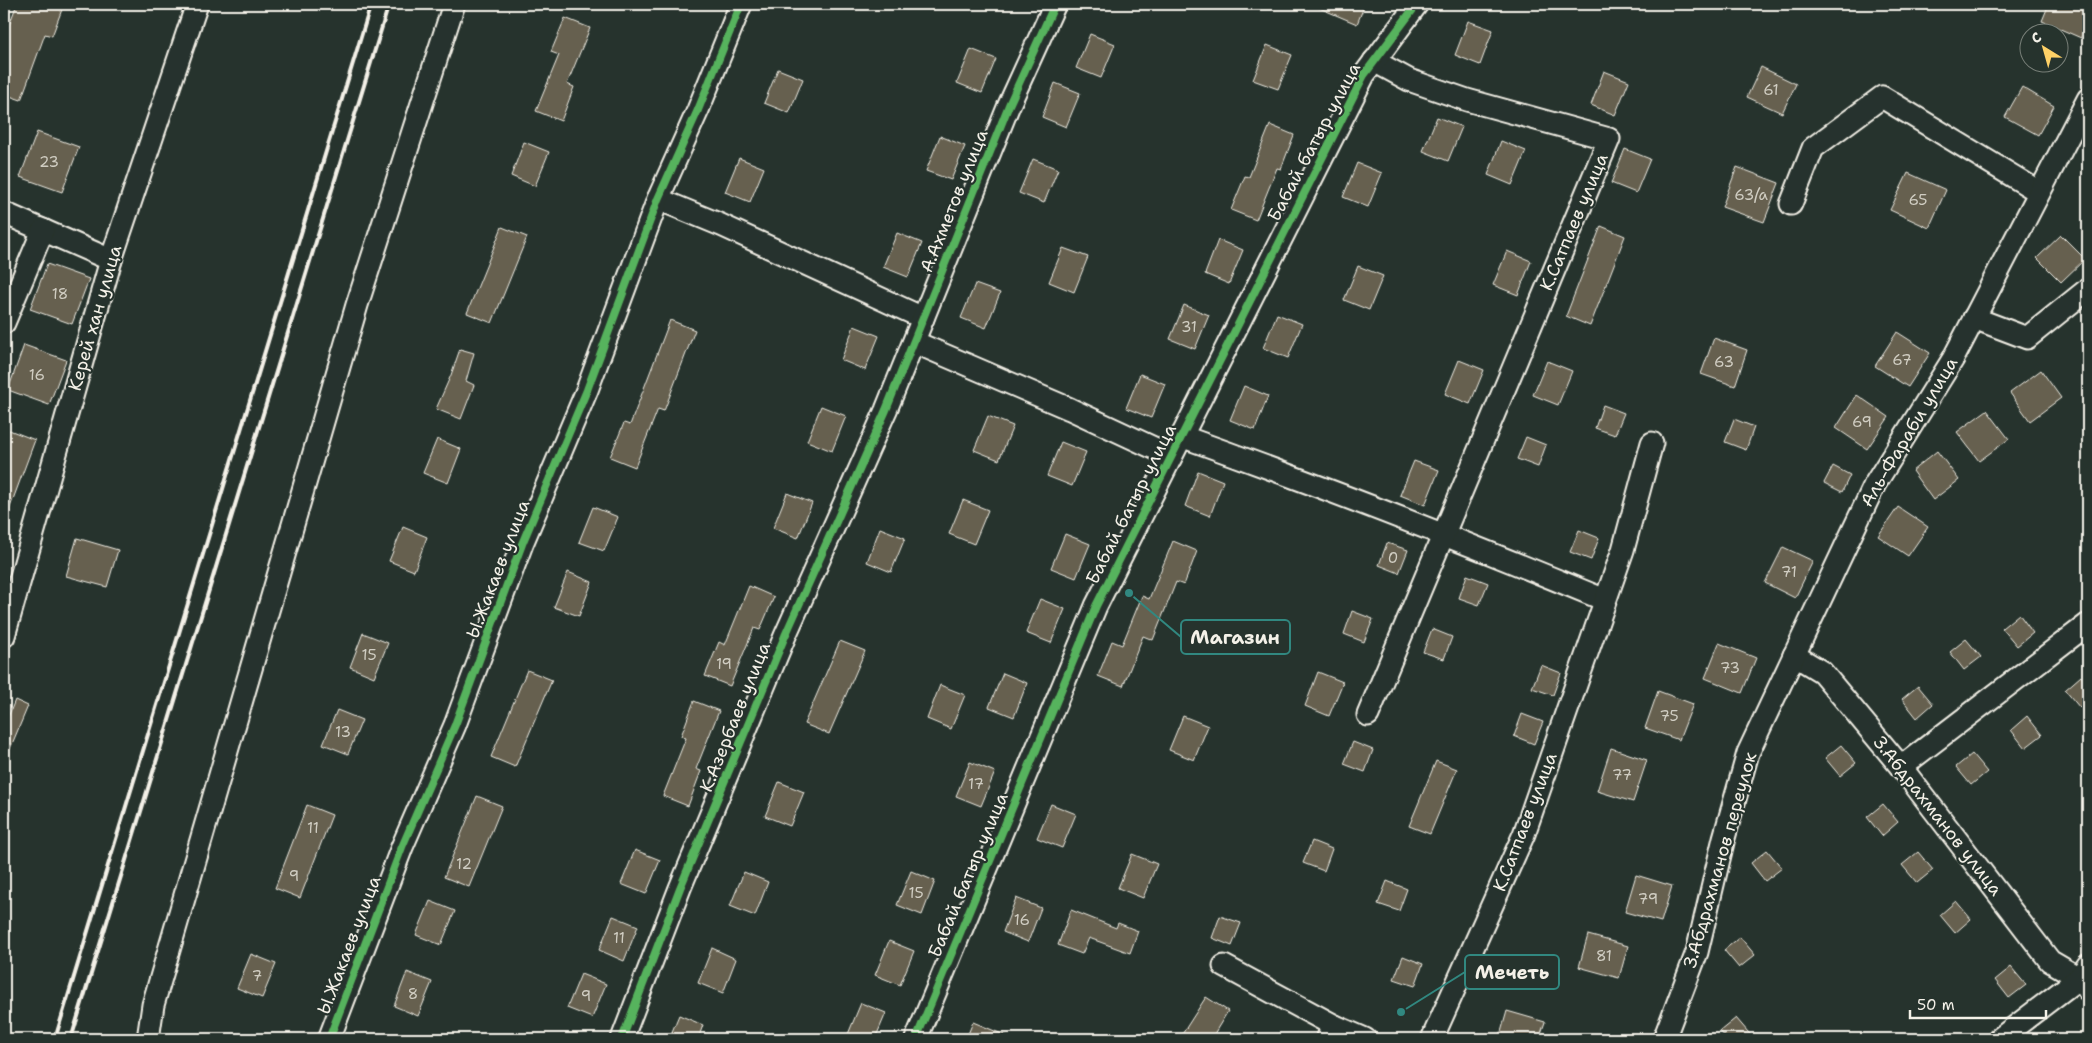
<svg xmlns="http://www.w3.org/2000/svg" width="2092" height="1043" font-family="'Shantell Sans',sans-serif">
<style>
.building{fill:#66604f;stroke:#f4f1e8}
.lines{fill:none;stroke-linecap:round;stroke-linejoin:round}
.minor-casing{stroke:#f4f1e8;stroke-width:25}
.minor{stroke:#26332d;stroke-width:21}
.rail{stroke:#f4f1e8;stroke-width:4}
.cycleway-casing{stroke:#26332d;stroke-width:11}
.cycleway{stroke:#56b35d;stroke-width:8}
.labels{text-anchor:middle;stroke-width:4.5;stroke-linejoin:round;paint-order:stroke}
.number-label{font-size:15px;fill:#d0cdc2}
.street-label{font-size:18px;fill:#f4f1e8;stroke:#26332d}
.leader{fill:none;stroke:#318880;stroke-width:2}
.callout-dot{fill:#318880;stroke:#26332d;stroke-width:2}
.callout{fill:#26332d;stroke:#318880;stroke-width:2}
.callout-label{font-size:19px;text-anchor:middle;font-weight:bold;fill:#f4f1e8}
</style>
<rect width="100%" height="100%" fill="#26332d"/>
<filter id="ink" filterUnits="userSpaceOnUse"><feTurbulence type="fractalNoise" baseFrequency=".02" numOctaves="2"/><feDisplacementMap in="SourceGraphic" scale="10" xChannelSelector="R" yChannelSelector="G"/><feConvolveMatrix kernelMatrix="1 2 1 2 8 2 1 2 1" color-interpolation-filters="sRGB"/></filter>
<g filter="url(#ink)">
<g class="building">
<path d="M17 4H64L52 36 45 34 21 100 4 94V38Z"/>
<path d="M1310 4H1365L1357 24Z"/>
<path d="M2049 4H2088V22L2081 38 2042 21Z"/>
<path d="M565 18 590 28 567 84 574 87 561 121 536 111 559 55 551 52Z"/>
<path d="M1468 21 1493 30 1480 65 1455 55Z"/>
<path d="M1090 34 1115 44 1101 78 1076 68Z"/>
<path d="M1267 45 1292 55 1278 89 1253 80Z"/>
<path d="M971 49 996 59 982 93 957 83Z"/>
<path d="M1761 67 1796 84 1782 113 1747 97Z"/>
<path d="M778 69 803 79 789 113 764 103Z"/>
<path d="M1604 71 1629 81 1615 115 1591 105Z"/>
<path d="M1055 83 1080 93 1066 127 1042 117Z"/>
<path d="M2022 87 2054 106 2038 135 2005 117Z"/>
<path d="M1437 117 1462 127 1448 161 1423 151Z"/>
<path d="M1270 125 1294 135 1281 169 1277 168 1256 220 1231 210 1245 176 1249 177Z"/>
<path d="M37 132 79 147 62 192 20 177Z"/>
<path d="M940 136 965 146 951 180 926 171Z"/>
<path d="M1501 141 1526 151 1512 185 1488 175Z"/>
<path d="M524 142 549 152 535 186 511 176Z"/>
<path d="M1625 149 1650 159 1636 193 1611 183Z"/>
<path d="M739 158 764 168 750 202 725 192Z"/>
<path d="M1033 159 1058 169 1044 203 1019 193Z"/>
<path d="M1357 163 1382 173 1368 207 1343 197Z"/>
<path d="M1737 167 1779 183 1764 222 1722 207Z"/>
<path d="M1908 173 1946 190 1929 228 1890 210Z"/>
<path d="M1601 226 1625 236 1590 326 1566 316Z"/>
<path d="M502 227 527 237 492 323 467 313Z"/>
<path d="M897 233 922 243 908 277 883 267Z"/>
<path d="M2061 235 2085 259 2061 282 2037 258Z"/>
<path d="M1218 240 1243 250 1229 284 1205 274Z"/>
<path d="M1063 248 1088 257 1074 292 1049 282Z"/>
<path d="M1507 251 1531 261 1518 295 1493 285Z"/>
<path d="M47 264 89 279 72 324 30 309Z"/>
<path d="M1358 266 1383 276 1369 310 1344 300Z"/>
<path d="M975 284 1000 293 986 328 961 318Z"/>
<path d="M1184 305 1209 315 1195 349 1170 339Z"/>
<path d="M1277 314 1302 324 1288 358 1263 348Z"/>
<path d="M670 320 695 330 664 411 658 409 635 467 610 457 624 423 630 425Z"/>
<path d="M854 326 879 336 865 370 841 360Z"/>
<path d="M1897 332 1930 353 1908 387 1875 366Z"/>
<path d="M1714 338 1747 350 1735 386 1701 374Z"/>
<path d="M24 345 66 360 49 405 8 390Z"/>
<path d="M460 349 474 353 466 381 474 385 461 419 436 409 451 375Z"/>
<path d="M1459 360 1484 370 1470 404 1445 394Z"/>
<path d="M1547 361 1572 371 1558 405 1533 395Z"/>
<path d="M2041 370 2061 398 2030 421 2010 393Z"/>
<path d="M1140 374 1165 384 1151 418 1126 408Z"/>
<path d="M1244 386 1268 396 1255 430 1230 420Z"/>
<path d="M1857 395 1889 417 1867 449 1836 428Z"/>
<path d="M1603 405 1624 413 1615 435 1595 428Z"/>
<path d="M821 406 846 416 832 451 807 441Z"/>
<path d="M1987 410 2009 439 1979 461 1957 432Z"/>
<path d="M988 416 1013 426 999 460 974 450Z"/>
<path d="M1734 419 1754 427 1746 450 1725 442Z"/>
<path d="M4 428 35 440 5 521H4Z"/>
<path d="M1526 437 1546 445 1538 467 1517 459Z"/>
<path d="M437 439 461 449 448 483 423 473Z"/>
<path d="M1061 442 1086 452 1072 486 1047 476Z"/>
<path d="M1937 451 1959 480 1933 500 1912 471Z"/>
<path d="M1414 461 1439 470 1425 505 1400 495Z"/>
<path d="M1833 466 1850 475 1842 492 1824 483Z"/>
<path d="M1198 471 1223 481 1210 516 1185 506Z"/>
<path d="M787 493 812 503 798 538 773 528Z"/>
<path d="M963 500 988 510 974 544 949 534Z"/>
<path d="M593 507 618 517 604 551 579 542Z"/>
<path d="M1898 507 1928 527 1908 556 1878 536Z"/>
<path d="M403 527 427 537 414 571 389 561Z"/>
<path d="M880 528 905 538 891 572 867 562Z"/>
<path d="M1579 530 1599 538 1591 560 1570 552Z"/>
<path d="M1065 534 1090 544 1076 578 1051 568Z"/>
<path d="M77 538 118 550 107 587 66 576Z"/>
<path d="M1173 541 1197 551 1184 585 1176 582 1153 640 1143 636 1123 686 1098 676 1112 641 1122 645 1142 596 1149 599Z"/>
<path d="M1387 543 1408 550 1399 573 1379 565Z"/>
<path d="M1783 547 1813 561 1795 598 1765 583Z"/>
<path d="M568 572 592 582 579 616 554 607Z"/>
<path d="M1467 575 1488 583 1479 605 1459 598Z"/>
<path d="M749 586 774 597 760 630 754 628 730 686 705 676 719 642 725 645Z"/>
<path d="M1040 599 1065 609 1051 643 1026 633Z"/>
<path d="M1352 611 1373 619 1364 642 1344 634Z"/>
<path d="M2019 614 2033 633 2017 646 2002 628Z"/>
<path d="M1432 629 1452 637 1444 659 1423 652Z"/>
<path d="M363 633 388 643 374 677 350 667Z"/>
<path d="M1966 639 1981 657 1964 670 1950 652Z"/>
<path d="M840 641 865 651 829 734 804 724Z"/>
<path d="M1719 643 1756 658 1742 693 1705 678Z"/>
<path d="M1541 665 1561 673 1553 695 1532 688Z"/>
<path d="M527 670 552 680 515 767 491 757Z"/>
<path d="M1318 672 1343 682 1329 716 1305 706Z"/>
<path d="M1003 673 1027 683 1014 717 989 707Z"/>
<path d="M2081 676 2088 685V701L2080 708 2065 690Z"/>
<path d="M940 685 965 695 951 729 927 719Z"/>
<path d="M1918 686 1933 704 1917 718 1902 699Z"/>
<path d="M1658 691 1693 704 1679 740 1645 728Z"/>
<path d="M15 700 28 706 4 763V727Z"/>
<path d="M694 701 719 711 696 769 701 771 688 806 663 796 686 738 681 736Z"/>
<path d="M337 710 362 720 348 754 323 744Z"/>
<path d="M1522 714 1543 722 1534 744 1514 736Z"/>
<path d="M1183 716 1208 726 1194 760 1169 750Z"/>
<path d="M2027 716 2042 735 2025 748 2011 730Z"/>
<path d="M1353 742 1373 750 1365 772 1344 764Z"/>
<path d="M1841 745 1856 763 1840 776 1825 758Z"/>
<path d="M1611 748 1647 760 1633 802 1597 791Z"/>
<path d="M1972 754 1987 772 1971 785 1956 767Z"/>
<path d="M1436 761 1457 769 1430 834 1409 826Z"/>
<path d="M970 762 995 772 981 806 956 796Z"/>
<path d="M779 782 804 792 790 826 765 816Z"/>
<path d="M477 796 502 806 469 887 444 877Z"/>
<path d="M1051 804 1076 814 1062 848 1037 838Z"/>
<path d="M1883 804 1898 822 1882 836 1867 817Z"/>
<path d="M307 805 332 815 300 898 275 888Z"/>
<path d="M1312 841 1332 849 1324 871 1303 863Z"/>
<path d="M635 850 660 860 646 894 621 884Z"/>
<path d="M1767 850 1782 868 1765 881 1751 863Z"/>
<path d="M1918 852 1933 870 1917 883 1902 865Z"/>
<path d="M1132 854 1157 864 1143 898 1118 888Z"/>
<path d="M911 871 935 881 922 915 897 905Z"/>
<path d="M744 872 768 882 755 916 730 906Z"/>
<path d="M1636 875 1672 886 1661 922 1625 912Z"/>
<path d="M1387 881 1407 889 1399 911 1378 904Z"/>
<path d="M1016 898 1041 908 1028 942 1003 932Z"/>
<path d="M430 901 455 911 441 945 416 935Z"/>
<path d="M1956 901 1971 919 1955 933 1940 915Z"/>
<path d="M1071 910 1116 928 1118 923 1138 931 1130 953 1089 938 1082 954 1058 945Z"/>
<path d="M613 916 638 926 624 961 599 950Z"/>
<path d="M1220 916 1241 923 1232 946 1212 938Z"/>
<path d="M1588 935 1628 946 1619 978 1579 967Z"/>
<path d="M1740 937 1755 955 1739 968 1724 950Z"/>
<path d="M889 941 914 951 900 985 875 975Z"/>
<path d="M712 948 736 959 723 993 698 983Z"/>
<path d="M251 954 276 964 262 998 237 988Z"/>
<path d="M1403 956 1423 964 1415 986 1394 979Z"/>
<path d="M2011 967 2026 985 2009 998 1995 980Z"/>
<path d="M407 972 432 982 418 1016 394 1006Z"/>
<path d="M581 974 606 984 592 1018 567 1008Z"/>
<path d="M1206 997 1228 1011 1211 1039H1179Z"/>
<path d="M861 1003 886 1013 875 1039H846Z"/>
<path d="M1507 1011 1545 1022 1539 1039H1499Z"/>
<path d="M679 1015 703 1025 698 1039H669Z"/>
<path d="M1736 1018 1754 1039H1727L1720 1031Z"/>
<path d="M973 1022 1014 1039H966Z"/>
</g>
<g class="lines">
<defs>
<g id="minor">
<path d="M658 199 721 225 923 318"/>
<path d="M1791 204 1813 148 1882 97 2039 192"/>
<path d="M4 213 111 260"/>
<path d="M1974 318 2027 338 2088 289"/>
<path d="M4 323 43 230"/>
<path d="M914 342 1070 409 1171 456"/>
<path d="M1181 436C1324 487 1465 542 1605 600"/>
<path d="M4 636 111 260 197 4"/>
<path d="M1794 655 1822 672 1901 767 2050 961 2079 978 2088 990"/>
<path d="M1368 715 1609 139 1467 100 1409 80 1374 61"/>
<path d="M1901 767 2088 624"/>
<path d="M1224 966 1335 1026"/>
<path d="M148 1039 153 1005 357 305 454 4"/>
<path d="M329 1039 402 847 455 725 522 544 587 390 658 199 698 110 741 4"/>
<path d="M622 1039 680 888 785 636 886 410 1009 105 1055 4"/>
<path d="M916 1039 1096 606 1364 75 1417 4"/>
<path d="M1327 1039 1335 1026 1365 1039"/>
<path d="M1432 1039 1524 834 1623 550 1652 443"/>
<path d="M1664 1039 1697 952 1724 838 1748 753 1875 484 1953 359 2088 99"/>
<path d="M1999 1039 2079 978 2088 965"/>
</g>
</defs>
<use href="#minor" class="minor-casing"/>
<use href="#minor" class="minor"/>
<g class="rail">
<path d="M55 1039 371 4"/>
<path d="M71 1039 389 4"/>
</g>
<defs>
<g id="cycleway">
<path d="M329 1039 402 847 455 725 522 544 587 390 658 199 698 110 741 4"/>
<path d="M622 1039 680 888 785 636 886 410 1009 105 1055 4"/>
<path d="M916 1039 1096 606 1364 75 1417 4"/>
</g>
</defs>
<use href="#cycleway" class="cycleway-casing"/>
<use href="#cycleway" class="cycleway"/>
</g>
</g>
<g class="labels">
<g class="number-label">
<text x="1771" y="95">61</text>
<text x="49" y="167">23</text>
<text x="1751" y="200">63/a</text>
<text x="1918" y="205">65</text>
<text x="60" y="299">18</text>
<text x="1189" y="332">31</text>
<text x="1902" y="365">67</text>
<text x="1724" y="367">63</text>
<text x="37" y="380">16</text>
<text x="1862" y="427">69</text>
<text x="1393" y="563">0</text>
<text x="1789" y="577">71</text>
<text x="369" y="660">15</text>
<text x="724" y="669">19</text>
<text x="1730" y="673">73</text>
<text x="1669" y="721">75</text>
<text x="343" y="737">13</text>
<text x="1622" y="780">77</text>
<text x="976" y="789">17</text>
<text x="313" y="833">11</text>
<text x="464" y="869">12</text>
<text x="294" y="881">9</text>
<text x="916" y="898">15</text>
<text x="1648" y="904">79</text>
<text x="1022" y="925">16</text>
<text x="619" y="943">11</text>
<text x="1604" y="961">81</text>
<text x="257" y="981">7</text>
<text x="413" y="999">8</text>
<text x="586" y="1001">9</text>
</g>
<g class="street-label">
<text transform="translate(1314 142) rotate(-62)" y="6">Бабай батыр улица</text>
<text transform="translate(954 201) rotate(-68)" y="6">А.Ахметов улица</text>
<text transform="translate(1574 222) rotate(-67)" y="6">К.Сатпаев улица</text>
<text transform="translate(95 318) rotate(-74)" y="6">Керей хан улица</text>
<text transform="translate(1909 432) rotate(-59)" y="6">Аль-Фараби улица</text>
<text transform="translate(1131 504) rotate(-63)" y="6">Бабай батыр улица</text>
<text transform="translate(498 569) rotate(-69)" y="6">Ы.Жакаев улица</text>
<text transform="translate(735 717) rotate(-68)" y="6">К.Азербаев улица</text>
<text transform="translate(1938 816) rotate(52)" y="6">З.Абдрахманов улица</text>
<text transform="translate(1525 822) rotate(-69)" y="6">К.Сатпаев улица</text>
<text transform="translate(1720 860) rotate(-74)" y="6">З.Абдрахманов переулок</text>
<text transform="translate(968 875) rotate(-67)" y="6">Бабай батыр улица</text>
<text transform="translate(349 945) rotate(-69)" y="6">Ы.Жакаев улица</text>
</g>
</g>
<path class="leader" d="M1129 593L1181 637M1401 1012L1465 972"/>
<g class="callout-dot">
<circle cx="1129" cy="593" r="5"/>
<circle cx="1401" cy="1012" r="5"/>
</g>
<g class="callout">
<rect x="1181" y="620" width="109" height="34" rx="5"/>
<rect x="1465" y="955" width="94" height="34" rx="5"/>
</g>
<g class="callout-label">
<text x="1235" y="644">Магазин</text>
<text x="1512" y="979">Мечеть</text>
</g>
<rect width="2092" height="1043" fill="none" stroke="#26332d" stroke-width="20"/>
<rect x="10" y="10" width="2072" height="1023" fill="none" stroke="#f4f1e8" stroke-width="2" filter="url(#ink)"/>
<g transform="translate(2044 48) rotate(323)"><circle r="24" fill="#26332d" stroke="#787f78"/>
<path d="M0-4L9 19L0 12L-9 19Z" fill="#ffd166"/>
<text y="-8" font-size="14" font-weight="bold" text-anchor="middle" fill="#f4f1e8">С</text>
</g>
<path d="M1910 1010v8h136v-8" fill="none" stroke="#f4f1e8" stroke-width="2.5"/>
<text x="1917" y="1010" font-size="15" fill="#f4f1e8" stroke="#26332d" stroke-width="4" paint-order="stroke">50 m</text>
</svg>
